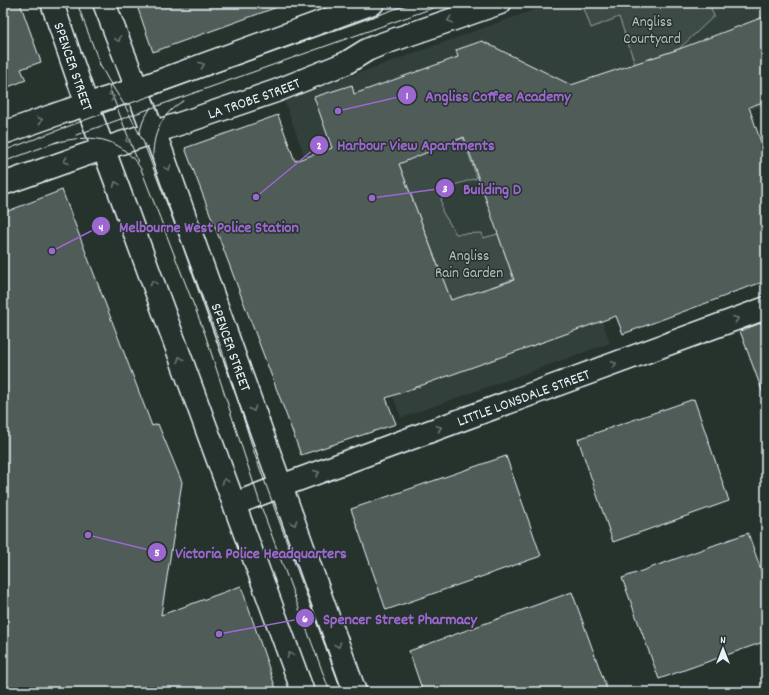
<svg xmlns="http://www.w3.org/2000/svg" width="769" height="695" font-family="Dekko,sans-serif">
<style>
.built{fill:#333f3a}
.green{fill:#3e4b47;stroke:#939ea0}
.building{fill:#505c59;stroke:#e8f1f8;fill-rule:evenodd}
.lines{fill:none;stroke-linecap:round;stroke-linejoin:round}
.minor-casing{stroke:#e8f1f8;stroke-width:25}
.major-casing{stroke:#e8f1f8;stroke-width:25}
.minor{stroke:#26332d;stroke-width:22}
.major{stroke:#26332d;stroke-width:22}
.tram{stroke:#e8f1f8;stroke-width:1}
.oneway{stroke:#6a7674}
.labels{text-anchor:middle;stroke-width:3;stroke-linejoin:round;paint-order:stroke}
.park-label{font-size:15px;fill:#b5bfc3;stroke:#26332d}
.street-label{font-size:15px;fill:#e8f1f8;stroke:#26332d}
.leader{fill:none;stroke:#9c67d0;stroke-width:1.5}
.callout-dot{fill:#9c67d0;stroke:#26332d;stroke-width:1.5}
.mark-label{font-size:12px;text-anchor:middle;font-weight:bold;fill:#fff}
.callout-label{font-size:16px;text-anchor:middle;font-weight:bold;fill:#9c67d0;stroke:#26332d;stroke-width:3;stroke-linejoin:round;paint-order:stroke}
</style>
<rect width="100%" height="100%" fill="#26332d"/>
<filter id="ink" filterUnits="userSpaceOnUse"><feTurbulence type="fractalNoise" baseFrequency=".025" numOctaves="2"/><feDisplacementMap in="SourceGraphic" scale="8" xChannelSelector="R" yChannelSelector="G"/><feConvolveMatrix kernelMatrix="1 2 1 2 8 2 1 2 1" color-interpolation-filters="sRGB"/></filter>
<g filter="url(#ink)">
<path class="built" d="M553 3H766V105L683 135 576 250 610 343 401 418 284 100Z"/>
<g class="green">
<path d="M582 3H709L714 16 679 49 635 64 619 17 591 28Z"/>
<path d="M463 138 477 178 441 189 442 211 456 234 482 233 483 238 498 234 514 279 451 301 429 242 391 144 428 152Z"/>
</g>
<g class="building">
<path d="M3 3H20L41 62 21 69 26 80 3 89Z"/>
<path d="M136 3H283V5L153 52Z"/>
<path d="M766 16V101L749 107 766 157V281L728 294V295L623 334 616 316 386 398 396 424 301 455 286 414 185 148 278 115 295 161 332 148 314 97 352 85 354 94 458 57 456 50 482 41 571 85 679 49ZM464 137 514 280 451 300 399 164Z"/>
<path d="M62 190 152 426 158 424 182 482 161 615 241 586 277 692H3V213Z"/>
<path d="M766 321V396H764L740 331Z"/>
<path d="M694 399 729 501 613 542 578 439Z"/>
<path d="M506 456 541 556 386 610 351 509Z"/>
<path d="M748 533 766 584V641L659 679 622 578Z"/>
<path d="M572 592 608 692H423L409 651Z"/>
</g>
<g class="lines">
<defs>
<g id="minor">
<path d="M3 133 66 111 137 89 373 3"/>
<path id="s1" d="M3 184 82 156 185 122 276 91 346 63 367 50 379 45 500 3"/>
<path id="s2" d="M281 486 766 308"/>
</g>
<g id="major">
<path id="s3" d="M52 3 87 105 123 201 303 692"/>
<path id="s4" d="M104 3 128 65 149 121 160 147 262 433 355 692"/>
<path d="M234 504 281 486"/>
</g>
</defs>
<use href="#minor" class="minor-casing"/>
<use href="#major" class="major-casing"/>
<use href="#minor" class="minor"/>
<use href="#major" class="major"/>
<g class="tram">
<path d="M77 3 101 67"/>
<path d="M99 63 109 81 125 106 143 141 202 296 222 350 255 455 342 692"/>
<path d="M109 87 138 162"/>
<path d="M139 134 143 121 151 107"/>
<path d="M76 135 447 3"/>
<path d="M54 143C90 134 119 135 141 169L205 334 262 509 330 692"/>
<path d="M3 151 117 108 412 3"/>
<path d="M153 160C152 135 161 114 183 101"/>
<path d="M3 162 59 141"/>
</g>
</g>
<defs><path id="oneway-chevron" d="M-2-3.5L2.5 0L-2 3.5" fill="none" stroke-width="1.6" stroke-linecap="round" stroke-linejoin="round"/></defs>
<g class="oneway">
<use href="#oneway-chevron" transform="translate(450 20) rotate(161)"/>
<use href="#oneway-chevron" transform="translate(118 39) rotate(68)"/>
<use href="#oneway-chevron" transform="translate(202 65) rotate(-20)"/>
<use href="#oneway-chevron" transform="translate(112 97) rotate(-18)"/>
<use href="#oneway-chevron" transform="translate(40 120) rotate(-19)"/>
<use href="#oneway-chevron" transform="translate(128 140) rotate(162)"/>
<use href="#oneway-chevron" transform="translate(66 161) rotate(160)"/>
<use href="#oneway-chevron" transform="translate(168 168) rotate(70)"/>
<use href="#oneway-chevron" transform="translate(116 184) rotate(-111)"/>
<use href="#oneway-chevron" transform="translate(153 283) rotate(-110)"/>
<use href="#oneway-chevron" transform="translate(736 319) rotate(-20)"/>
<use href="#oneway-chevron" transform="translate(180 359) rotate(-110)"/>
<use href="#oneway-chevron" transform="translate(614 364) rotate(-20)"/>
<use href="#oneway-chevron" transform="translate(253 409) rotate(70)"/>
<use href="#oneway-chevron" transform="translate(439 428) rotate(-20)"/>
<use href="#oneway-chevron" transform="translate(317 473) rotate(-20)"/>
<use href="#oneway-chevron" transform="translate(225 481) rotate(-110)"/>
<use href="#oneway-chevron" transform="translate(294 523) rotate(70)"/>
<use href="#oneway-chevron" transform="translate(338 645) rotate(70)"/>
<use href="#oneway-chevron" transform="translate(290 655) rotate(-110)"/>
</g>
</g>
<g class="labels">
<g class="park-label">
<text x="652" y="26">Angliss<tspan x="652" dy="17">Courtyard</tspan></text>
<text x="469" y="260">Angliss<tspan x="469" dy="17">Rain Garden</tspan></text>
</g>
<g class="street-label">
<text dy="5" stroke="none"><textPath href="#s3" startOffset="67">SPENCER STREET</textPath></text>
<text dy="5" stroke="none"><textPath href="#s1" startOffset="265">LA TROBE STREET</textPath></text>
<text dy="5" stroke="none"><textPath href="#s4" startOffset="367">SPENCER STREET</textPath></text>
<text dy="5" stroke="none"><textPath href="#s2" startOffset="258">LITTLE LONSDALE STREET</textPath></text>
</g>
</g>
<path class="leader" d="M338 111L407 95M256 197L319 145M372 198L445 188M52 251L101 226M88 535L157 552M219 634L305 618"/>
<g class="callout-dot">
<circle cx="338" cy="111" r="4"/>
<circle cx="256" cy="197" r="4"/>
<circle cx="372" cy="198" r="4"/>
<circle cx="52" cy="251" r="4"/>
<circle cx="88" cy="535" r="4"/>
<circle cx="219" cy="634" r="4"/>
<circle cx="407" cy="95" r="10"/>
<circle cx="319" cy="145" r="10"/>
<circle cx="445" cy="188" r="10"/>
<circle cx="101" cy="226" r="10"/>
<circle cx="157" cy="552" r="10"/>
<circle cx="305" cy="618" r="10"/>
</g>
<g class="mark-label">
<text x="407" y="99">1</text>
<text x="319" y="149">2</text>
<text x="445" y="192">3</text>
<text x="101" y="231">4</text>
<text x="157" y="556">5</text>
<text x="305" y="622">6</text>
</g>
<g class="callout-label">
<text x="498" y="101">Angliss Coffee Academy</text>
<text x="416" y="150">Harbour View Apartments</text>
<text x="492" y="194">Building D</text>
<text x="209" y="232">Melbourne West Police Station</text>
<text x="261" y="558">Victoria Police Headquarters</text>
<text x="400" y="624">Spencer Street Pharmacy</text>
</g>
<rect width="769" height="695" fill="none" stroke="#26332d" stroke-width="16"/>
<rect x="8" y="8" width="753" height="679" fill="none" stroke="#e8f1f8" stroke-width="1.5" filter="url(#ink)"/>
<g transform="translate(723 649)" stroke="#26332d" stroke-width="3" paint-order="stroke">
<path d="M0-3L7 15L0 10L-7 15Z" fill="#e8f1f8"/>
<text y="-6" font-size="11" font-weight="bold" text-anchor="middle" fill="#e8f1f8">N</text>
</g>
</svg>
